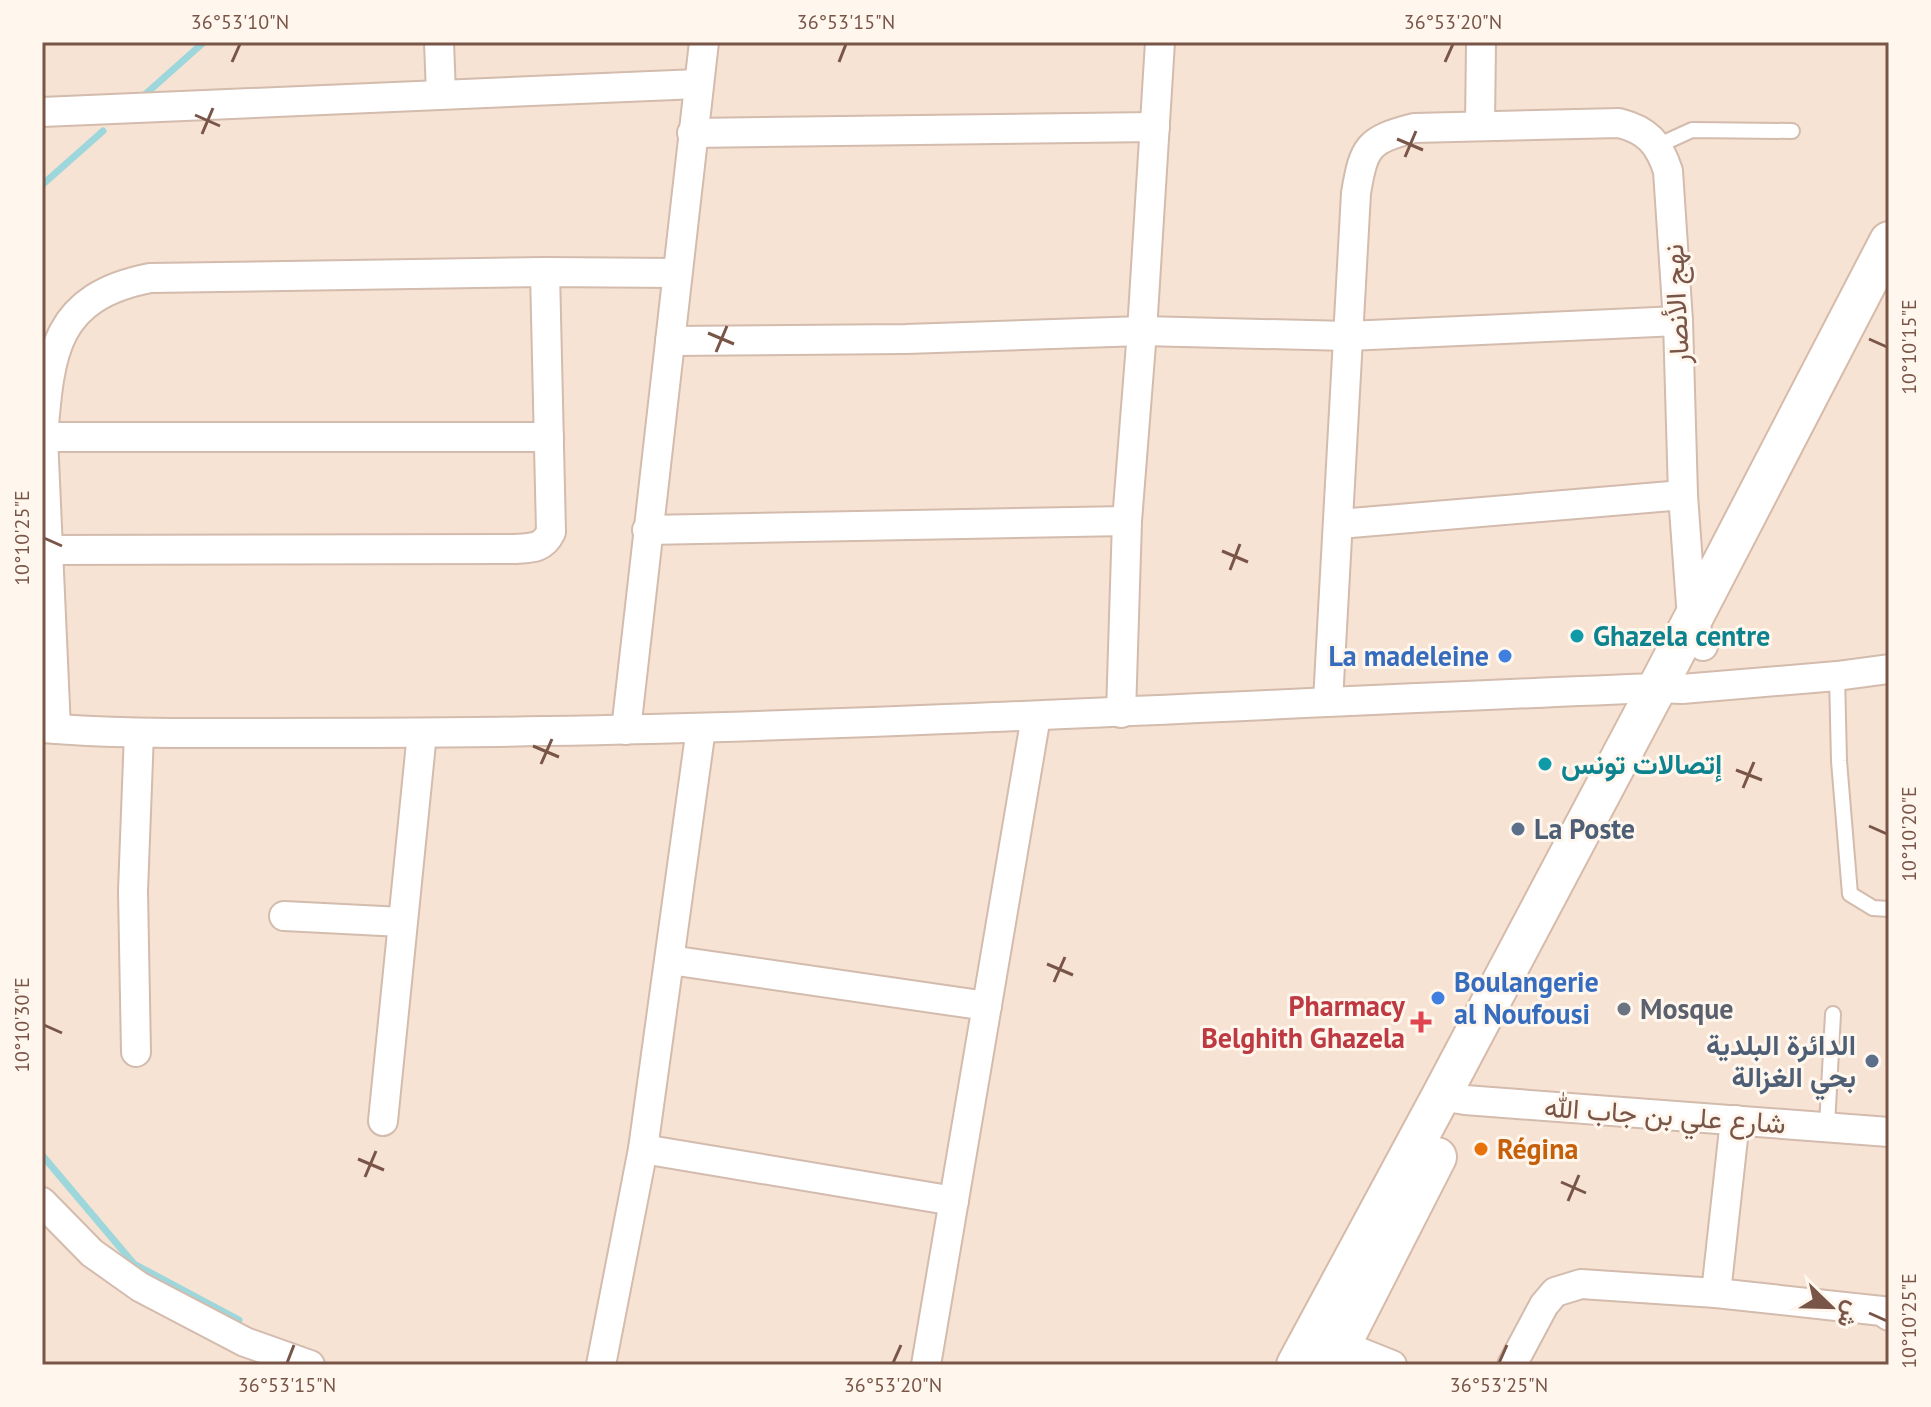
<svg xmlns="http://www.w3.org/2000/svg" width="1931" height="1407" font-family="'PT Sans',Vazirmatn,sans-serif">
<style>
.residential{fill:#f6e3d3}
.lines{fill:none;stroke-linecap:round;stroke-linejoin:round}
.stream{stroke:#9dd7dc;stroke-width:7}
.lane-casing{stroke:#d3bbad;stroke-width:18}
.street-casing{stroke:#d3bbad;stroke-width:32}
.secondary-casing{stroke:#d6baaa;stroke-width:42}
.lane{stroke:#fff;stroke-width:14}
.street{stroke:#fff;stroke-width:28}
.secondary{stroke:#fff;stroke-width:38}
.ticks{fill:none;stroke:#795548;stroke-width:3}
.culture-dot{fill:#0f9aa8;stroke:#fff6ed;stroke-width:3}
.shop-dot{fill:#3f7fe0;stroke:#fff6ed;stroke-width:3}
.service-dot{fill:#5c6f8a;stroke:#fff6ed;stroke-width:3}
.worship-dot{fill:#6b7280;stroke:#fff6ed;stroke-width:3}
.health-dot{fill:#e0444e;stroke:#fff6ed;stroke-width:3}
.food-dot{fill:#e8710a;stroke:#fff6ed;stroke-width:3}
.labels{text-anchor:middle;stroke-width:6;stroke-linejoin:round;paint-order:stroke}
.street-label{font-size:28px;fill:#795548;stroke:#fff6ed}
.culture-label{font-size:28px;font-weight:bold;fill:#0d838f;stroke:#fff6ed;text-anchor:start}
.shop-label{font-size:28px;font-weight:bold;fill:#366cbe;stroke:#fff6ed;text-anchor:end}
.service-label{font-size:28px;font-weight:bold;fill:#4e5e75;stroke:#fff6ed;text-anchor:start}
.health-label{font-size:28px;font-weight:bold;fill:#be3a42;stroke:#fff6ed;text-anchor:end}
.worship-label{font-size:28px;font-weight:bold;fill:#5b616d;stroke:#fff6ed;text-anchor:start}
.food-label{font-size:28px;font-weight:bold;fill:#c56008;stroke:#fff6ed;text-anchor:start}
.neatline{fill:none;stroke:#795548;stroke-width:3}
.ticks-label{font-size:20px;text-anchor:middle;fill:#795548}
</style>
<rect width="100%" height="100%" fill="#fef2e5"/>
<rect class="residential" x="42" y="42" width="1847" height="1323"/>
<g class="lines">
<g class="stream">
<path d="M140 99 204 42"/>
<path d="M42 185 103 131"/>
<path d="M42 1155 134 1264 239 1320"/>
</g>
<defs>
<g id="lane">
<path d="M1657 146 1692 130 1792 131"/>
<path d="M1837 676 1839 761 1850 894 1873 908 1889 909"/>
<path d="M1827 1126 1833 1014"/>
</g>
<g id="street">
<path d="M439 42 441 94"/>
<path d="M42 112 698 84"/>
<path d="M1480 126 1481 42"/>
<path d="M692 133 1155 127"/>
<path d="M670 341 906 339 1142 331 1348 336 1678 321"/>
<path d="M43 437H549"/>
<path d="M1339 524 1683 495"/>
<path d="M647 530 1127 521"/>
<path d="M47 550 514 549C531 548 543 549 551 532L545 272"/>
<path d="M1328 701 1356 193C1364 146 1368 140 1414 128L1619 123C1647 130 1659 143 1668 171L1678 321 1683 495 1692 619 1703 646"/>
<path d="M1121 713 1127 521 1142 331 1160 42"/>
<path d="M42 728C115 734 188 733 261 733 356 733 451 733 545 731 916 725 1287 702 1657 688L1682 689 1837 676 1889 669"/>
<path d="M56 729 43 437C50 352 54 297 150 278L545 272 676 273"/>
<path d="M626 730 704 42"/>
<path d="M284 916 402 922"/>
<path d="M670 960 987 1006"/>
<path d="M136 1052 133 891 139 733"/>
<path d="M1441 1096 1465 1100 1889 1132"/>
<path d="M383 1121 422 733"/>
<path d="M643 1149 954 1201"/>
<path d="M42 1202 92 1253 140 1287 245 1342 310 1365"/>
<path d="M1716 1293 1735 1120"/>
<path d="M1342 1345 1392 1365"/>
<path d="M601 1365 643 1149 701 728"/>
<path d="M926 1365 1036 716"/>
<path d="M1512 1365 1544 1305 1555 1292 1581 1284 1716 1293 1882 1311 1889 1316"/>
</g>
<g id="secondary">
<path d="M1296 1365 1441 1096 1657 688 1889 241"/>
<path d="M1331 1365 1437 1157"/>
</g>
</defs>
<use href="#lane" class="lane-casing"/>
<use href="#street" class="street-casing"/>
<use href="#secondary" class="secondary-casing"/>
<use href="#lane" class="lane"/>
<use href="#street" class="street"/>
<use href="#secondary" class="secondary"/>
</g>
<path class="ticks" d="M232 62 240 44M839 62 846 44M1445 62 1453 44M195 115 220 126M202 134 213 108M1397 139 1423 150M1405 157 1416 131M708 333 734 344M1869 339 1887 347M716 352 727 326M44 538 62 546M1222 551 1248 562M1230 570 1240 544M533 746 559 757M541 764 552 739M1736 770 1762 780M1743 788 1754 762M1869 826 1887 834M1047 964 1073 975M1054 982 1065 957M44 1025 62 1033M358 1159 384 1170M365 1177 376 1151M1561 1182 1586 1193M1568 1201 1579 1175M1869 1313 1887 1321M287 1363 294 1345M893 1363 901 1345M1499 1363 1507 1345"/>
<g class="culture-dot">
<circle cx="1577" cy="636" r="8"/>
<circle cx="1545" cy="764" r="8"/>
</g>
<g class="shop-dot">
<circle cx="1505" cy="656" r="8"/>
<circle cx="1438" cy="998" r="8"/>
</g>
<g class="service-dot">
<circle cx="1518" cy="829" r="8"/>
<circle cx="1872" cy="1061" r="8"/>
</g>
<circle class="worship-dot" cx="1624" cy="1009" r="8"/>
<path class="health-dot" d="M1417 1010h8v8h8v8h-8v8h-8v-8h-8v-8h8z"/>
<circle class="food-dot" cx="1481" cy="1149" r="8"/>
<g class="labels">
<g class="street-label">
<text transform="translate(1676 304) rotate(-93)" y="10">نهج الأنصار</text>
<text transform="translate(1665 1115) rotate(4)" y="10">شارع علي بن جاب الله</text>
</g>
<g class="culture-label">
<text x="1593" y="646">Ghazela centre</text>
<text x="1561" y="774">إتصالات تونس</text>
</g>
<g class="shop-label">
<text x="1489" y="666">La madeleine</text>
<text x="1454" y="992" text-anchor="start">Boulangerie<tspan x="1454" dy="32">al Noufousi</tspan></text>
</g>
<g class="service-label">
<text x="1534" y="839">La Poste</text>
<text x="1856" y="1055" text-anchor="end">الدائرة البلدية<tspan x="1856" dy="32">بحي الغزالة</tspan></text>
</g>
<g class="health-label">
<text x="1405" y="1016">Pharmacy<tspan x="1405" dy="32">Belghith Ghazela</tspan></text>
</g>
<g class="worship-label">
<text x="1640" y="1019">Mosque</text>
</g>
<g class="food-label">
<text x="1497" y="1159">Régina</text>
</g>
</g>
<rect width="1931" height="1407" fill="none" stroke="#fff6ed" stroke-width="88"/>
<g transform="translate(1831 1307) rotate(113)" stroke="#fff6ed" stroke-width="6" paint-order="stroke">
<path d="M0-6L14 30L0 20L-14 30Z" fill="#795548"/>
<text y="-12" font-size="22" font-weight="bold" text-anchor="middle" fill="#795548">ش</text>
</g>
<rect x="44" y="44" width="1843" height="1319" class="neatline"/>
<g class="ticks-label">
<text x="240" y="29">36°53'10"N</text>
<text x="846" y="29">36°53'15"N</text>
<text x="1453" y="29">36°53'20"N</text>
<text transform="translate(1909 347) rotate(-90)" y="7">10°10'15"E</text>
<text transform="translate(22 538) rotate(-90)" y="7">10°10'25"E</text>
<text transform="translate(1909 834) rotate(-90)" y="7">10°10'20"E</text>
<text transform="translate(22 1025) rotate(-90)" y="7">10°10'30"E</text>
<text transform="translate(1909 1321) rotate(-90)" y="7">10°10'25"E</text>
<text x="287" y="1392">36°53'15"N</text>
<text x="893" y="1392">36°53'20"N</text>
<text x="1499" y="1392">36°53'25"N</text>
</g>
</svg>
